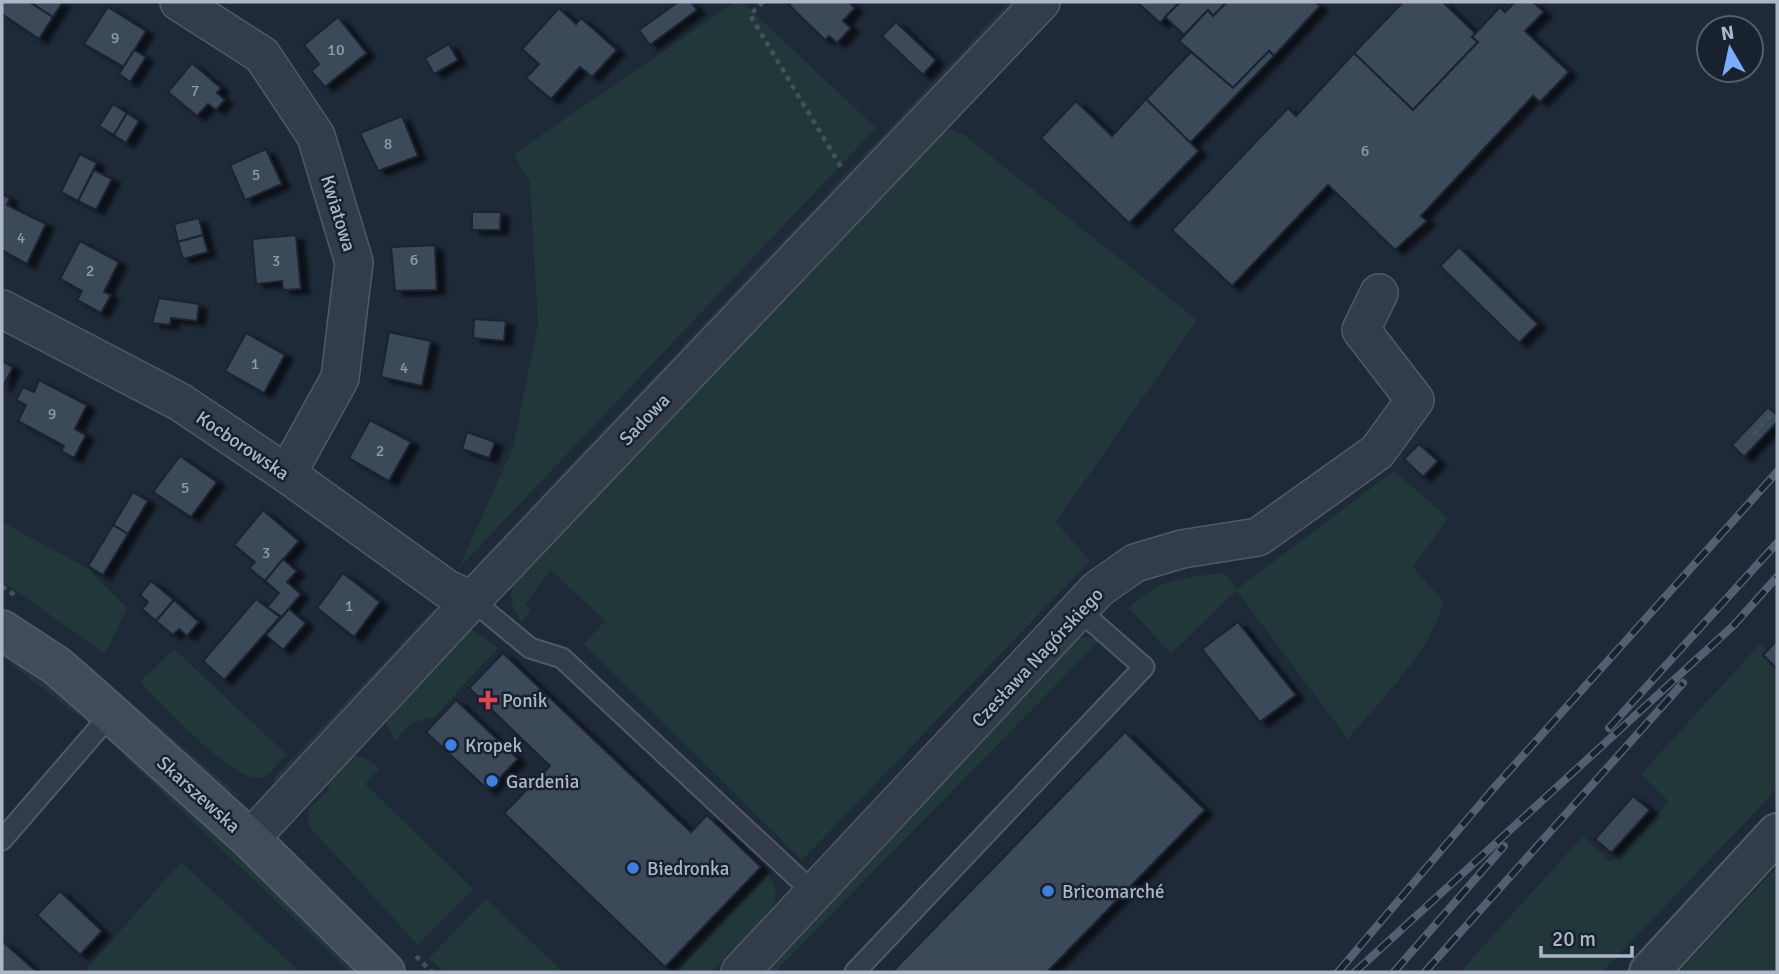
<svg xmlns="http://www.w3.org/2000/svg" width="1779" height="974" font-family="Signika,sans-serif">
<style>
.green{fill:#21373a}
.building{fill:#3b4859;stroke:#1a2330;stroke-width:2;filter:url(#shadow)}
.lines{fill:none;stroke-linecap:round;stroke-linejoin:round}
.service-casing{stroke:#505967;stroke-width:23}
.minor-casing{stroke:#505967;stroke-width:40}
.tertiary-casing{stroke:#505967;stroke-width:42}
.secondary-casing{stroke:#505967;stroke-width:42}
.path{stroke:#3f5457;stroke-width:4.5;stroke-dasharray:5 5;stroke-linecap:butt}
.service{stroke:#333c49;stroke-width:19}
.minor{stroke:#333c49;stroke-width:37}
.tertiary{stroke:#333c49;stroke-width:38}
.secondary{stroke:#414b5c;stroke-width:38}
.rail-casing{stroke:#546071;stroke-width:8}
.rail{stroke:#18212e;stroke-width:5;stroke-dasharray:16;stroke-linecap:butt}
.health-dot{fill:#e0444e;stroke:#18212e;stroke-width:2.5}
.shop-dot{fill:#3f7fe0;stroke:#18212e;stroke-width:2.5}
.labels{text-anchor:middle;stroke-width:5;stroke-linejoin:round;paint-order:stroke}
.number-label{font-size:16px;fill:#909aab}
.street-label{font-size:19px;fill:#adb6c6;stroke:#18212e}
.poi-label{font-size:19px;fill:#adb6c6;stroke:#18212e;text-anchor:start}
</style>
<defs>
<filter id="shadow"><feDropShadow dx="8" dy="4.5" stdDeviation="2" flood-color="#0009"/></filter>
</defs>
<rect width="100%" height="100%" fill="#1f2a39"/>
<g class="green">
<path d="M735 2H742L876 128 459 568 513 447 538 324 530 183 514 154Z"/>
<path d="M1009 2H1023L467 574Z"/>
<path d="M941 127 963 134 1197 320 1056 522 1090 561 802 860 584 644 605 621 551 570 525 605 531 610 521 622C510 604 508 595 517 576Z"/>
<path d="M1394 471 1448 518 1413 567 1443 601C1433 650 1380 700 1348 739L1236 590 1171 654 1129 608C1157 579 1186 577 1224 573L1237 589Z"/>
<path d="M2 522 87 568 127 608 105 654 2 581Z"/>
<path d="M435 608V617L277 788 273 779Z"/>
<path d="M470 628 498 648 434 717 411 723 395 741 385 721 396 704Z"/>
<path d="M1085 637 1100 640 775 972H760L1068 641Z"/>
<path d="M1777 639V789L1602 972H1460L1583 836 1611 862 1669 802 1641 774 1760 644 1767 650Z"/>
<path d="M2 649C22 664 74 694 80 717L2 657Z"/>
<path d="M174 649 287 755C280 761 271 773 263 777 238 788 158 700 140 682Z"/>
<path d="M112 686 243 799 205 778Z"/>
<path d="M123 755 140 762 361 972H350Z"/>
<path d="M352 756C363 756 371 760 379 769L365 784 473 889 418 945 308 825 309 808 330 789 324 781Z"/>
<path d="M181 862 300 972H84Z"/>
<path d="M1777 867V972H1679Z"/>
<path d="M768 874C772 882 778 891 775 901 772 914 723 960 711 972H677Z"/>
<path d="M486 899 563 972H444L429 958Z"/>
</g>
<g class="building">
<path d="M2 2H30L53 17 39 39 2 14Z"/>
<path d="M30 2H63L53 17Z"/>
<path d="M678 2H691L697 10 650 45 639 30Z"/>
<path d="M792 2H849L855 8 843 21 851 28 837 43 829 36 825 40 789 5Z"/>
<path d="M1137 2H1180L1160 23Z"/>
<path d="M1180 2H1227L1213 16 1208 10 1184 35 1165 17Z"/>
<path d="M1227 2H1315L1320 6 1274 56 1269 51 1233 88 1179 41 1208 10 1213 16Z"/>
<path d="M1403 2H1443L1475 33 1472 37 1478 42 1413 110 1354 53Z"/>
<path d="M1515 2H1533L1544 12 1525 31 1569 72 1540 102 1533 96 1421 216 1427 221 1395 250 1328 185 1232 286 1172 230 1288 108 1296 116 1354 53 1413 110 1478 42 1472 37 1500 7 1505 12Z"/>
<path d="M108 7 146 31 124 67 84 44Z"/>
<path d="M559 8 576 24 581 18 617 50 592 77 580 67 551 99 526 78 539 64 522 49Z"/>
<path d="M338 17 367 53 325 87 311 71 319 64 304 45Z"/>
<path d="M896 22 936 60 923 75 882 36Z"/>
<path d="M449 44 458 60 434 74 425 58Z"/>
<path d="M134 50 146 57 130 82 119 74Z"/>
<path d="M1269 51 1274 56 1190 143 1146 99 1191 52 1233 88Z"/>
<path d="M192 63 221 88 217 93 225 100 216 110 208 104 197 116 168 92Z"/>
<path d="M1146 99 1199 151 1129 223 1041 138 1076 101 1112 136Z"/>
<path d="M113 104 127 113 114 135 99 126Z"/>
<path d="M127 113 139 121 126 143 114 135Z"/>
<path d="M402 116 418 156 378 171 360 133Z"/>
<path d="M266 149 282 184 245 200 230 165Z"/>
<path d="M80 154 97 163 78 201 61 192Z"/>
<path d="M94 170 112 179 96 210 78 201Z"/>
<path d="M2 194 10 198 7 205 46 224 27 264 2 250Z"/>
<path d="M472 212H501L500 230H472Z"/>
<path d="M199 218 203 235 178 242 174 224Z"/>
<path d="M203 235 208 252 183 259 178 242Z"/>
<path d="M296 235 301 289 283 290 282 281 256 284 252 239Z"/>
<path d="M80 241 119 262 104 292 111 295 101 313 77 300 82 291 60 279Z"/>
<path d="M435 245 437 290 395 291 391 247Z"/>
<path d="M1459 247 1538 324 1519 343 1440 266Z"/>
<path d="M159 298 199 304 197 321 171 318 170 325 152 323Z"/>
<path d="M474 319 506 321 504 341 473 338Z"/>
<path d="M389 332 431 341 422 386 381 377Z"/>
<path d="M246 333 285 355 264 393 225 371Z"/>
<path d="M2 361 13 367 2 389Z"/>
<path d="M39 380 87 405 75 429 86 435 74 458 61 451 64 446 18 421 26 405 16 400 23 387 34 392Z"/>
<path d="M1768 407 1777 415V422L1744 457 1732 445Z"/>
<path d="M370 420 411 442 389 481 349 458Z"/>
<path d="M467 432 495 442 489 458 462 449Z"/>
<path d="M1419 444 1438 461 1423 477 1404 459Z"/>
<path d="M180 456 217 482 191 517 153 492Z"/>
<path d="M133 492 148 501 128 534 113 525Z"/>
<path d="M263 510 299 541 265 581 249 568 255 562 234 545Z"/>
<path d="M113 525 128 534 103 575 88 566Z"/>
<path d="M283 559 297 571 287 582 301 594 282 617 267 607 279 593 265 581Z"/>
<path d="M343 573 380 602 354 637 317 608Z"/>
<path d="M151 581 174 600 156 621 142 609 148 602 140 595Z"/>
<path d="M256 599 280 617 224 680 203 661Z"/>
<path d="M174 600 199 622 187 636 179 629 173 635 156 621Z"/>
<path d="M289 609 306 623 283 650 266 635Z"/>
<path d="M1238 622 1296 695 1260 722 1202 649Z"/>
<path d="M1777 640V669L1763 655Z"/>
<path d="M503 653 691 832 707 815 761 867 665 967 504 813 550 766 469 688Z"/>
<path d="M456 700 518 759 488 790 426 732Z"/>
<path d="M1125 732 1205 810 1047 972H892Z"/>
<path d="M1633 796 1650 810 1611 853 1595 839Z"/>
<path d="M60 891 102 931 80 955 37 915Z"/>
<path d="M2 941 37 972H2Z"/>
</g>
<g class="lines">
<defs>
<g id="service">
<path d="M472 600 530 648 562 658 815 894"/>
<path d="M2 840 111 714"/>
<path d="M855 972 1144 667 1079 610"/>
</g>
<g id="minor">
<path d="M179 2 262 55 316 136 354 262 340 378 287 474"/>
<path d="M2 309 180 402 287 474 447 589 472 600"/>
<path d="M250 839 472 600 1041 2"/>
<path d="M740 972 1098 589 1135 563 1182 549 1258 537 1377 452 1415 400 1361 330 1379 293"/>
</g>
<path id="tertiary" d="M1649 972 1777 833"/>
<path id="secondary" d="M2 630 57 666 88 693 250 839 385 972"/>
</defs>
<use href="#service" class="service-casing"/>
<use href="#minor" class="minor-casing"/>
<use href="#tertiary" class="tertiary-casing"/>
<use href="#secondary" class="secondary-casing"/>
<g class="path">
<path d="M763 2 750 15 841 167"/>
<path d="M1754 434 1774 412"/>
<path d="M2 586 17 597"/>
<path d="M416 956 432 972"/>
</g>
<use href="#service" class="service"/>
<use href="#minor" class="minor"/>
<use href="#tertiary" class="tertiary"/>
<use href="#secondary" class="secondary"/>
<defs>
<g id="rail">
<path d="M1609 728 1777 543"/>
<path d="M1338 972 1493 789 1777 472"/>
<path d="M1355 972 1734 625 1777 577"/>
<path d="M1394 972 1504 846"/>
<path d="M1425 972 1683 683"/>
</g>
</defs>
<use href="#rail" class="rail-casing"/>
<use href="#rail" class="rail"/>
</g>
<path class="health-dot" d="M484.5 689.5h7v7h7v7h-7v7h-7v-7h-7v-7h7z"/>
<g class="shop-dot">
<circle cx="451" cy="745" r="7"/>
<circle cx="492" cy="781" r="7"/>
<circle cx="633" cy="868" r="7"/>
<circle cx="1048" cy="891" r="7"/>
</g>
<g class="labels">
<g class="number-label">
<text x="115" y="43">9</text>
<text x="336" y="55">10</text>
<text x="195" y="96">7</text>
<text x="388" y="149">8</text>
<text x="1365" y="156">6</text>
<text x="256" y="180">5</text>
<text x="21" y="243">4</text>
<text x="414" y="265">6</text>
<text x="276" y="266">3</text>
<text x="90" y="276">2</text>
<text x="255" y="369">1</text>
<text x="404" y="373">4</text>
<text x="52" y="419">9</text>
<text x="380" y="456">2</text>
<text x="185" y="493">5</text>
<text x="266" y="558">3</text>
<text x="349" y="611">1</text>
</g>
<g class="street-label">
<text transform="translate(339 213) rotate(73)" y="7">Kwiatowa</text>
<text transform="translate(644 419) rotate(-46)" y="7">Sadowa</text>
<text transform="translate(243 445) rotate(34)" y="7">Kocborowska</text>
<text transform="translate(1037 657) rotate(-47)" y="7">Czesława Nagórskiego</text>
<text transform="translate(199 794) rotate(42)" y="7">Skarszewska</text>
</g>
<g class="poi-label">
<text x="502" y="707">Ponik</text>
<text x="465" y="752">Kropek</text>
<text x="506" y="788">Gardenia</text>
<text x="647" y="875">Biedronka</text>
<text x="1062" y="898">Bricomarché</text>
</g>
</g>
<rect width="1779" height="974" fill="none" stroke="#adb6c6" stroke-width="7"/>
<g transform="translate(1730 49) rotate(351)"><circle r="33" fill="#18212e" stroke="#545d6b" stroke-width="2"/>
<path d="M0-5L12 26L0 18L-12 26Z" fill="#7bacfd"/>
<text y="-10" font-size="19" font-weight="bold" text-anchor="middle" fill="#adb6c6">N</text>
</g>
<path d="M1541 946v10h91v-10" fill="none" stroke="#adb6c6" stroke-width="3.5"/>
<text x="1552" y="946" font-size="21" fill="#adb6c6" stroke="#18212e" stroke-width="5" paint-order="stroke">20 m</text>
</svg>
